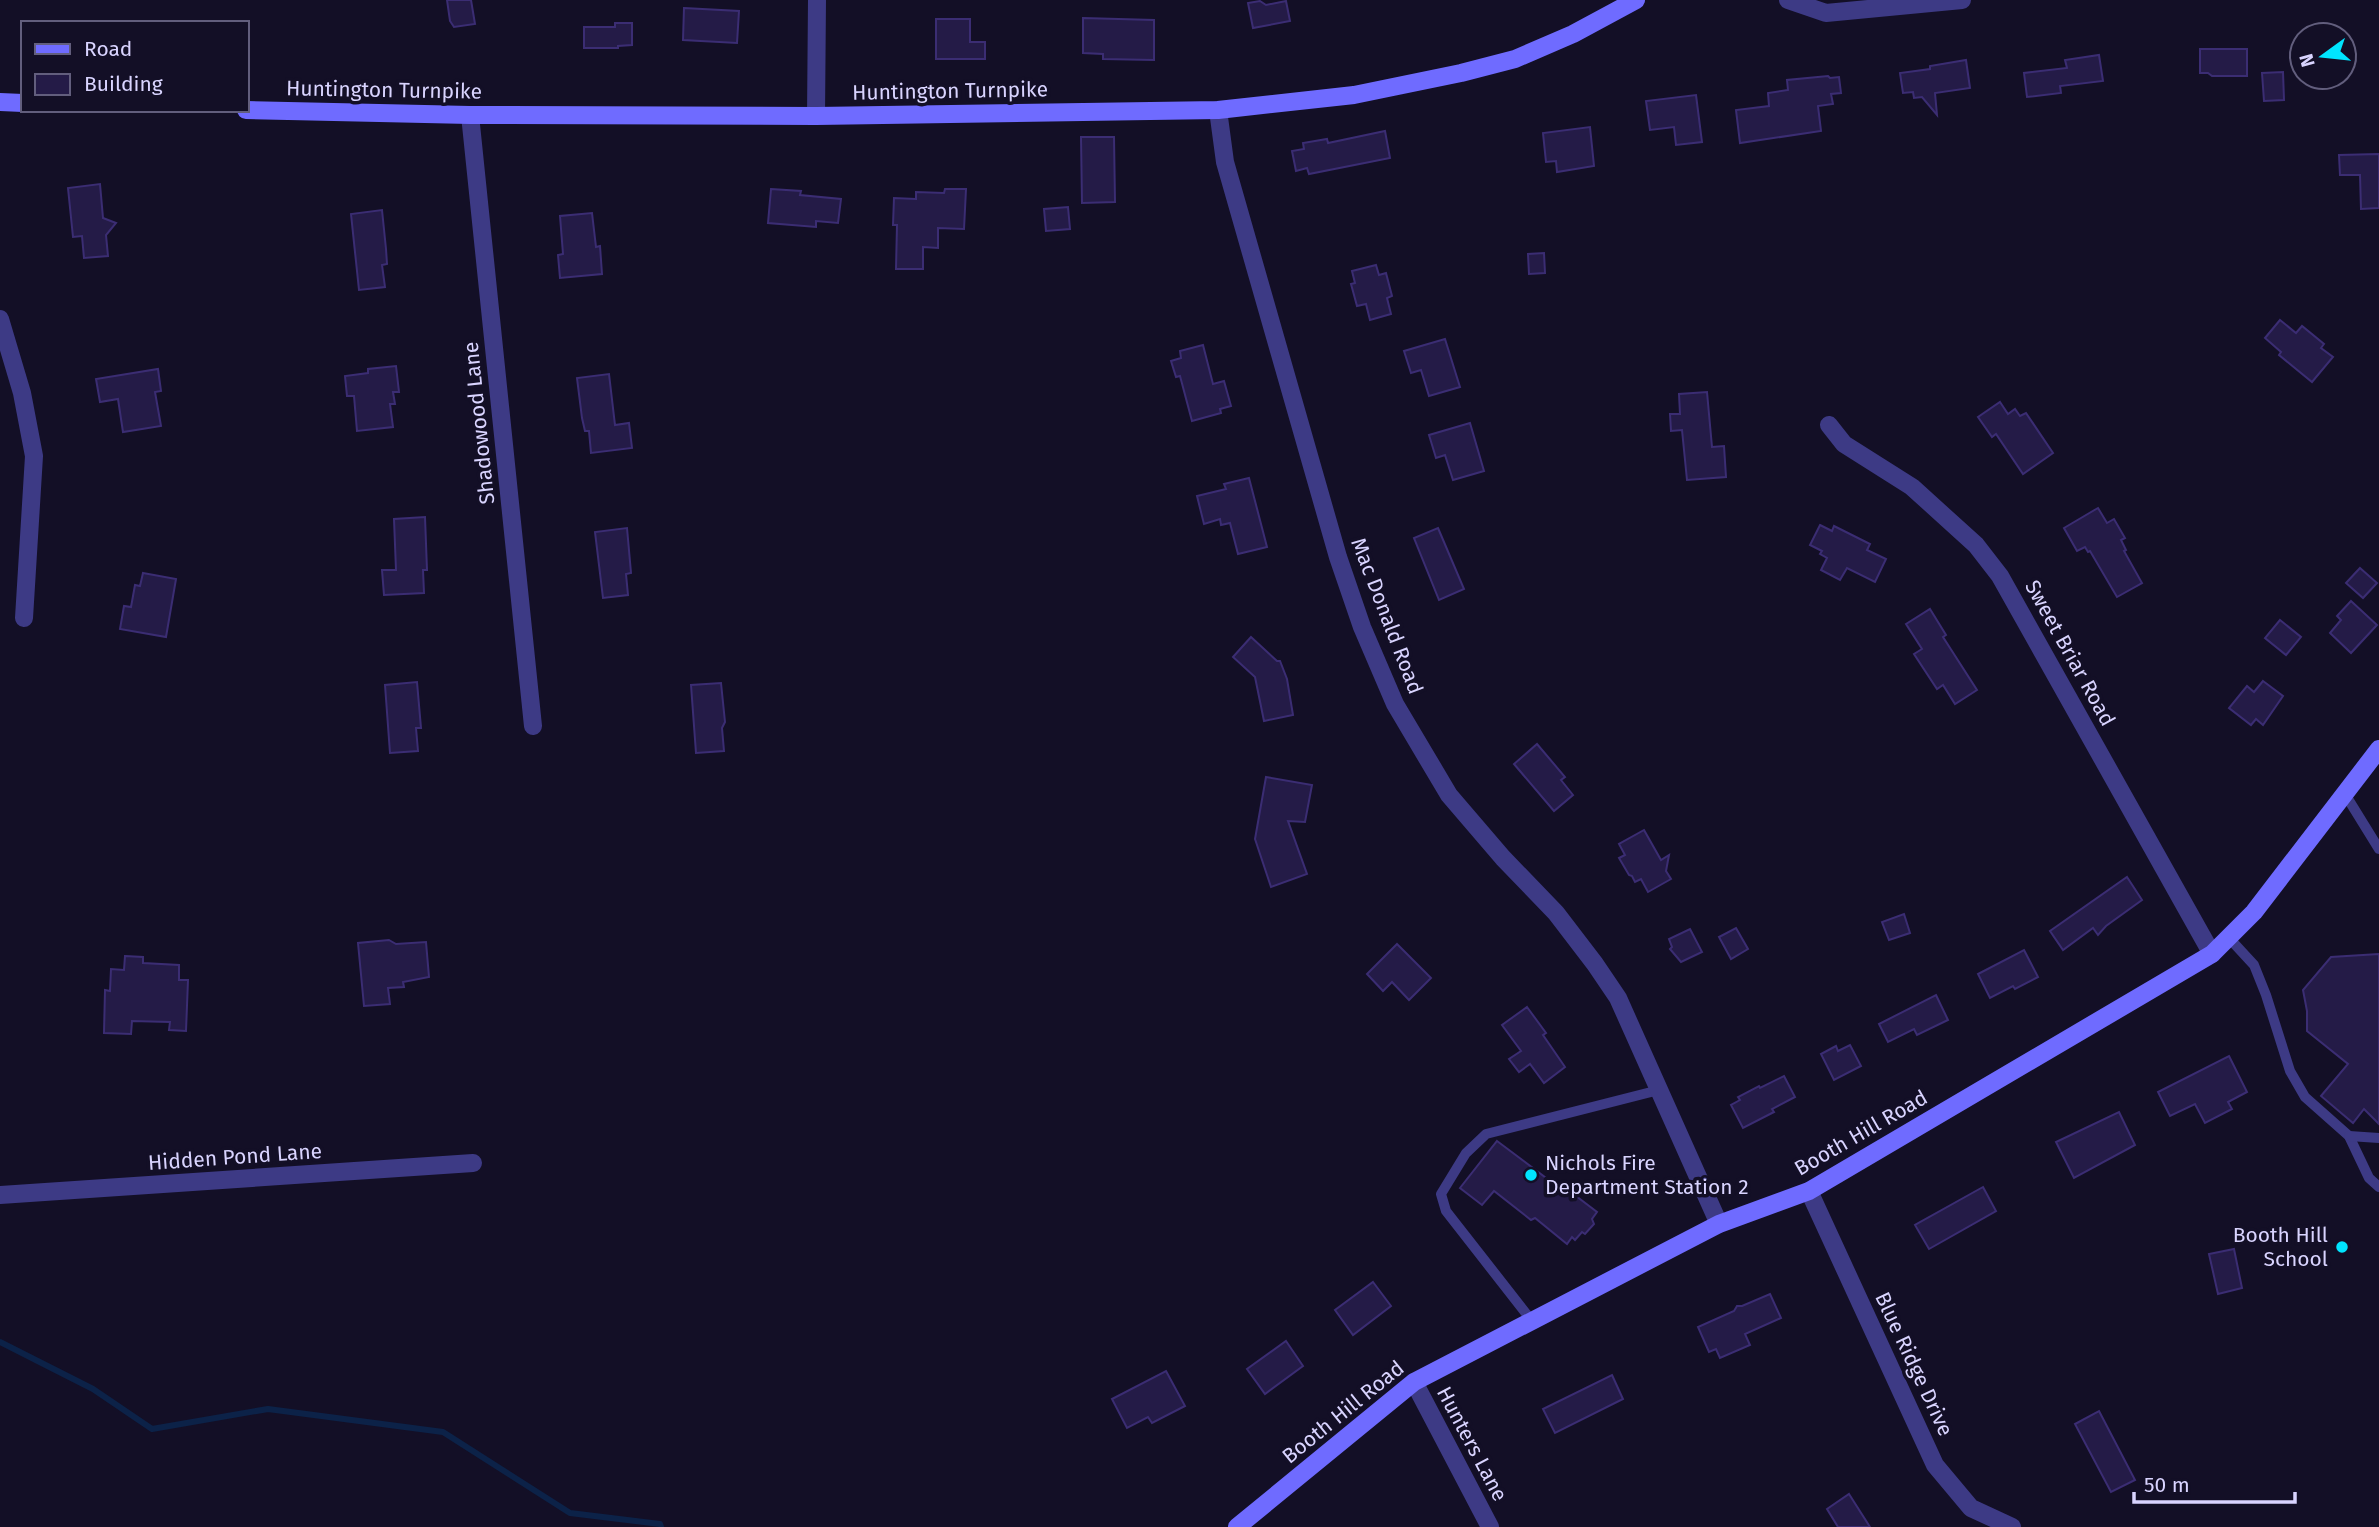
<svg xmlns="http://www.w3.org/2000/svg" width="2379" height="1527" font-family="'Fira Sans',sans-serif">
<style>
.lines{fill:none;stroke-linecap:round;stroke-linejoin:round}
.stream{stroke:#0c2248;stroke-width:6}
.building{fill:#241b47;stroke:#3b2d73;stroke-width:2}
.lane{stroke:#3d3a85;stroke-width:10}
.street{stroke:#3d3a85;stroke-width:18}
.secondary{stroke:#6f6bff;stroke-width:18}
.poi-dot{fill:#00e5ff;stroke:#130f26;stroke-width:2.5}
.labels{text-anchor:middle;stroke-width:7;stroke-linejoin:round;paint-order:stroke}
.street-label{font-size:21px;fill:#d9d4ff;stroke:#130f26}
.poi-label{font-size:21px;fill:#d9d4ff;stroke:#130f26;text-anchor:start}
</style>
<rect width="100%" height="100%" fill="#130f26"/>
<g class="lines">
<path class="stream" d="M0 1342 93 1389 152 1429 268 1409 443 1432 570 1513 660 1524 661 1527"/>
</g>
<g class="building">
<path d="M447 0H471L475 24 454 27 450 21Z"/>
<path d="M1260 1 1266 5 1286 1 1290 21 1253 28 1248 3Z"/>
<path d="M684 8 739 11 737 43 683 40Z"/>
<path d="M1083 18 1154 20V60L1103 59V54L1083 53Z"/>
<path d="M936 19H970V42H985V59H936Z"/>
<path d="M615 23H632V45L618 46V48H584V27H615Z"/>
<path d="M2200 49H2247V76H2212L2208 73H2200Z"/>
<path d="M2099 55 2103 81 2060 86 2061 93 2027 97 2024 73 2067 68 2065 60Z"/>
<path d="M1966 60 1970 88 1935 93 1937 115 1922 97 1914 98 1913 92 1903 93 1900 73 1930 69V66Z"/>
<path d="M2283 72 2284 100 2264 101 2262 73Z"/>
<path d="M1828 76 1830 78 1839 77 1841 93 1831 94 1833 104 1818 106 1821 131 1740 143 1736 110 1769 106 1768 93 1788 90 1787 80Z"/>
<path d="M1696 95 1702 142 1676 145 1674 127 1650 130 1646 101Z"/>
<path d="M1590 127 1594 166 1557 172 1556 161 1546 162 1543 133Z"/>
<path d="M1385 131 1390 158 1309 174 1307 168 1296 171 1292 151 1304 149 1303 143 1327 139 1328 143Z"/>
<path d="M1081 137H1114L1115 202 1082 203Z"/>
<path d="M2379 154V208L2361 209 2360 175H2340L2339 155Z"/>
<path d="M100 184 103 218 116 223 106 235 108 256 84 258 82 236 73 237 68 188Z"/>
<path d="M771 189 801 191 800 195 841 199 838 223 816 221V227L768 223Z"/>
<path d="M945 189H966L964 229 938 228V248L923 247V269H896L897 225H893L894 198 916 199V192L944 193Z"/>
<path d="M1068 207 1070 229 1046 231 1044 209Z"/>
<path d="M382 210 386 249 387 264 382 265 385 287 359 290 351 214Z"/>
<path d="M592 213 596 247 600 246 602 274 560 278 558 255 563 254 560 216Z"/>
<path d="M1544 253 1545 273 1529 274 1528 254Z"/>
<path d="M1376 265 1379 275 1386 273 1392 296 1387 298 1391 314 1370 320 1366 304 1357 306 1351 284 1355 283 1352 271Z"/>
<path d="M2280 320 2296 333 2302 326 2324 344 2321 348 2333 357 2312 382 2279 355 2281 352 2265 338Z"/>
<path d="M1445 339 1460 387 1429 396 1421 370 1411 373 1404 351Z"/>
<path d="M1203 345 1213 384 1224 381 1231 406 1220 409 1221 413 1192 421 1180 376 1176 377 1171 361 1181 358 1180 351Z"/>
<path d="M396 366 399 392H393L395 404H390L393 427 357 431 354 396H347L345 376 368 373V369Z"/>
<path d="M158 369 161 391 155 392 161 426 123 432 118 399 100 402 96 379Z"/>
<path d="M609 374 615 425 629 423 632 448 591 453 589 431H585L582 418 577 378Z"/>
<path d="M1707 392 1712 447 1724 446 1726 477 1687 480 1682 430 1671 431 1670 414H1680L1679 394Z"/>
<path d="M2000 402 2008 414 2015 409 2020 416 2026 413 2053 453 2023 474 1996 434 1992 437 1978 417Z"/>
<path d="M1470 423 1484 471 1453 480 1445 455 1436 458 1429 435Z"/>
<path d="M1249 478 1267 547 1238 554 1230 523 1221 525 1220 519 1204 524 1197 496 1226 489 1224 484Z"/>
<path d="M2098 508 2107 523 2114 519 2125 538 2121 540 2126 550 2124 551 2142 583 2117 597 2090 551 2088 552 2085 547 2077 551 2064 528Z"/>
<path d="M425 517 427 570H423L424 593 384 595 382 570H396L394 519Z"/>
<path d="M1820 525 1832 531 1834 526 1870 544 1867 550 1886 559 1875 582 1847 568 1840 580 1821 570 1827 558 1820 554 1822 551 1810 545Z"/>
<path d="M627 528 631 573 626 574 628 595 603 598 595 532Z"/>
<path d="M1438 528 1464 589 1439 600 1414 538Z"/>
<path d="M2360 568 2377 583 2363 598 2346 583Z"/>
<path d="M143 573 176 579 166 637 120 629 124 606 131 607 135 585 140 586Z"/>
<path d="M2351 601 2377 625 2351 653 2330 633 2341 620 2337 616Z"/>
<path d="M1930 609 1946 635 1943 637 1977 690 1955 704 1943 685 1937 689 1914 654 1922 649 1906 624Z"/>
<path d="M2280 620 2301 637 2286 655 2265 638Z"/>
<path d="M1251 637 1277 661H1280L1287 679 1293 715 1264 721 1255 677 1233 657Z"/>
<path d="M2263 681 2283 696 2263 725 2256 719 2251 725 2229 708 2247 686 2254 692Z"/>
<path d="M417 682 421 728H416L418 751 390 753 385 685Z"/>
<path d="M721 683 725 722 722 728 724 751 696 753 691 685Z"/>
<path d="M1537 744 1565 777 1561 780 1573 795 1554 811 1514 764Z"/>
<path d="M1266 777 1312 785 1305 822 1288 821 1307 874 1271 887 1255 839Z"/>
<path d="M1644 830 1661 860 1669 855 1666 871 1671 879 1648 892 1641 879 1635 882 1632 876 1629 875 1619 858 1625 855 1619 844Z"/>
<path d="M2127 877 2142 900 2106 926 2098 935 2093 928 2063 950 2050 931Z"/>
<path d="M1904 914 1910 933 1889 940 1882 922Z"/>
<path d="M1736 928 1748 949 1731 959 1719 937Z"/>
<path d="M1690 929 1702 952 1681 962 1670 949 1672 947 1669 939Z"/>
<path d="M389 940 396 944 426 942 429 977 403 982 404 987 388 988 390 1004 364 1006 358 943Z"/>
<path d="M1397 944 1431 978 1409 1000 1392 982 1383 991 1367 974Z"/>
<path d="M2024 950 2038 977 2015 989 2013 986 1990 998 1978 974Z"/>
<path d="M2379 954V1124L2364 1109 2353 1123 2321 1096 2348 1064 2307 1031V1011L2303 990 2331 957Z"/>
<path d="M125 956 143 957V963L179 965V980H188L186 1031 169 1030 170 1022 132 1021 131 1034 104 1033 105 990 110 991 111 969 124 970Z"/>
<path d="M1936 995 1948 1020 1917 1035 1914 1029 1888 1042 1879 1024Z"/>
<path d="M1527 1007 1546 1033 1543 1035 1565 1067 1544 1083 1530 1064 1519 1072 1509 1059 1521 1051 1502 1025Z"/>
<path d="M1850 1045 1861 1066 1834 1080 1821 1054 1836 1046 1838 1051Z"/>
<path d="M2229 1056 2247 1092 2228 1102 2232 1109 2205 1123 2195 1104 2170 1116 2158 1092Z"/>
<path d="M1784 1076 1795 1097 1772 1109 1774 1112 1743 1128 1731 1105 1740 1100 1738 1097 1759 1086 1760 1088Z"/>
<path d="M2119 1112 2135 1145 2074 1178 2056 1142Z"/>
<path d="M1497 1141 1570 1196 1572 1193 1597 1212 1592 1219 1594 1224 1585 1234 1582 1232 1575 1240 1572 1237 1567 1244 1535 1218 1531 1220 1494 1191 1482 1205 1460 1188Z"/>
<path d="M1983 1187 1996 1211 1929 1249 1915 1225Z"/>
<path d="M2234 1249 2242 1288 2218 1294 2209 1254Z"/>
<path d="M1373 1282 1391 1306 1353 1335 1335 1310Z"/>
<path d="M1770 1294 1781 1318 1745 1334 1750 1345 1720 1358 1716 1349 1709 1352 1698 1327 1734 1311 1737 1306H1742Z"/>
<path d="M1286 1341 1303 1366 1265 1394 1247 1369Z"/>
<path d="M1166 1371 1185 1406 1152 1423 1148 1417 1127 1428 1112 1399Z"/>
<path d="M1612 1375 1623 1399 1555 1433 1543 1409Z"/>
<path d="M2099 1411 2135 1480 2111 1492 2075 1424Z"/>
<path d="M1849 1494 1870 1527H1838L1827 1509Z"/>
</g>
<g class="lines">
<g class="lane">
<path d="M2345 794 2379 849"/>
<path d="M2230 939 2254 965 2266 995 2290 1071 2305 1097 2349 1136 2369 1178 2379 1187"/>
<path d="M2349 1136 2379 1138"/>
<path d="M1532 1321 1446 1211 1441 1194 1466 1153 1486 1134 1659 1090"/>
</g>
<g class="street">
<path d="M1788 0 1826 13 1962 0"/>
<path d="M1218 110 1225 162 1338 557 1362 627 1395 704 1449 795 1503 858 1556 913 1595 964 1618 998 1719 1224"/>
<path d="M470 115 533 726"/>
<path d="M816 116 817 0"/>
<path d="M0 319 22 393 34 456 24 618"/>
<path d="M1829 425 1844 444 1912 487 1976 545 2000 576 2212 954"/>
<path d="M1809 1191 1935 1465 1971 1508 2012 1527"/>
<path d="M0 1195 473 1163"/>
<path d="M1414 1382 1490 1527"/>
</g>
<g class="secondary">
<path d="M0 102 23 103"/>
<path d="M246 110 470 115 816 116 1218 110 1354 95 1461 73 1515 59 1573 34 1636 0"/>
<path d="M1237 1527 1414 1382 1719 1224 1809 1191 2212 954 2254 912 2379 749"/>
</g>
</g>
<g class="poi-dot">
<circle cx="1531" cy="1175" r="7"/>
<circle cx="2342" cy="1247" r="7"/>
</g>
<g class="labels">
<g class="street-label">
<text transform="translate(384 90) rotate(1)" y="7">Huntington Turnpike</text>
<text transform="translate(950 91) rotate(-1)" y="7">Huntington Turnpike</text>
<text transform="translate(479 423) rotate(-96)" y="7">Shadowood Lane</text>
<text transform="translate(1387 616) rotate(69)" y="7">Mac Donald Road</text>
<text transform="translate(2070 653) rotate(61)" y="7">Sweet Briar Road</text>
<text transform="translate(1861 1133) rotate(-30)" y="7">Booth Hill Road</text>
<text transform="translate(235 1157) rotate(-4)" y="7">Hidden Pond Lane</text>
<text transform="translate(1914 1364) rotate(65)" y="7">Blue Ridge Drive</text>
<text transform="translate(1343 1412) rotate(-39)" y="7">Booth Hill Road</text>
<text transform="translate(1472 1444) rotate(62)" y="7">Hunters Lane</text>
</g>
<g class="poi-label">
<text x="1545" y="1170">Nichols Fire<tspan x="1545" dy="24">Department Station 2</tspan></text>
<text x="2328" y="1242" text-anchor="end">Booth Hill<tspan x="2328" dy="24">School</tspan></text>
</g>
</g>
<rect x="21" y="21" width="228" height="91" fill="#130f26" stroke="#625e7d" stroke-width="2"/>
<rect x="35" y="44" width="35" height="10" fill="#6f6bff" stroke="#625e7d" stroke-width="2"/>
<text x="84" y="56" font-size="21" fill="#d9d4ff">Road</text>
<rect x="35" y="74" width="35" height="21" fill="#241b47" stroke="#625e7d" stroke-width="2"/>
<text x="84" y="91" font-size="21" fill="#d9d4ff">Building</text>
<g transform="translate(2323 56) rotate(255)"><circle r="33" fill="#130f26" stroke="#625e7d" stroke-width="2"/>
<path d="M0-5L12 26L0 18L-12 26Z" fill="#00e5ff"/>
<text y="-10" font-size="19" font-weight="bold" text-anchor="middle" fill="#d9d4ff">N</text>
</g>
<path d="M2134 1492v10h161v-10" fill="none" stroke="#d9d4ff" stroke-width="3.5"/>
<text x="2144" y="1492" font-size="21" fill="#d9d4ff" stroke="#130f26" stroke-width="5" paint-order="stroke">50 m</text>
</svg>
